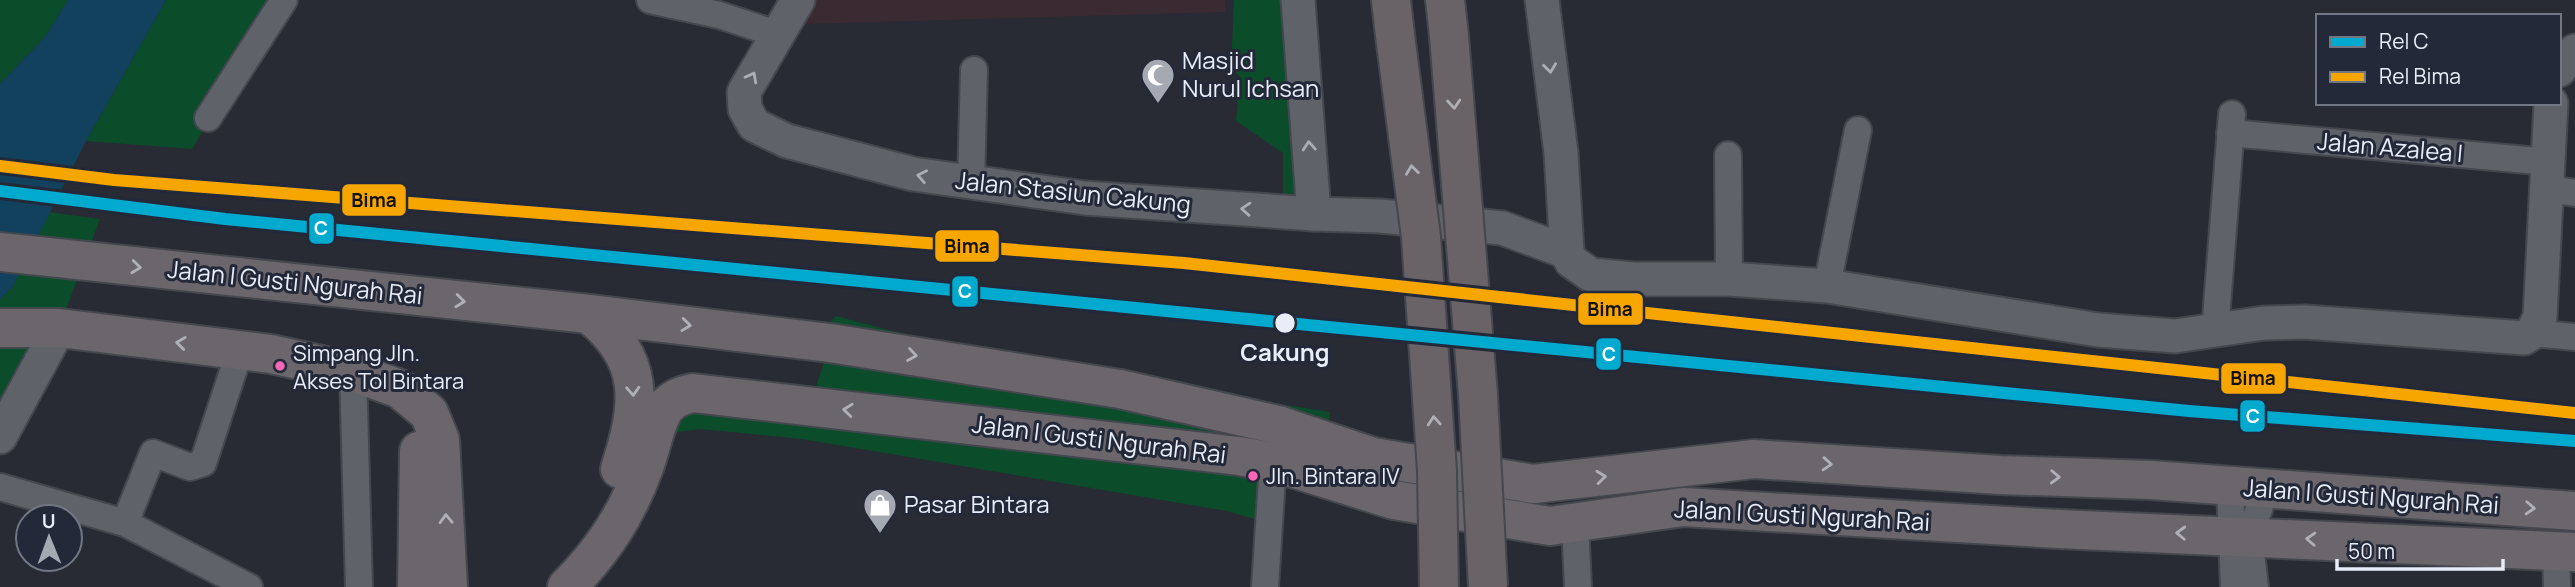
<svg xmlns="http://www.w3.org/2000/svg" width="2575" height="587" font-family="Manrope,sans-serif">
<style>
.education{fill:#3a2a31}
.green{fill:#0b4c2b}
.water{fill:#11415d}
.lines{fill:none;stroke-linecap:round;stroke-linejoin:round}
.minor-casing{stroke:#45474f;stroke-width:30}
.tertiary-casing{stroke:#45474f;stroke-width:37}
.primary-casing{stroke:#45474f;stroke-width:42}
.motorway-casing{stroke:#45474f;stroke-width:42}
.minor{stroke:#5f6269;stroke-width:26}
.tertiary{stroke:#5f6269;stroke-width:33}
.primary{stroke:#6a666c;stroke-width:38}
.motorway{stroke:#696368;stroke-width:38}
.motorway-bridge-casing{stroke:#45474f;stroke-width:42;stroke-linecap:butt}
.motorway-bridge{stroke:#696368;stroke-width:38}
.rail-1-casing{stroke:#232938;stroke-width:18}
.rail-2-casing{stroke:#232938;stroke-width:18}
.rail-1{stroke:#00a9ce;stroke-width:12}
.rail-2{stroke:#f7a600;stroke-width:12}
.oneway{stroke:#aaaeb7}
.oneway2{stroke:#afafb7}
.oneway3{stroke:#afb0b8}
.stop-dot{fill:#e8edf7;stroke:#232938;stroke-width:2.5}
.bus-dot{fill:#fa66b7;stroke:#232938;stroke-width:2.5}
.labels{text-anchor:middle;stroke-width:6;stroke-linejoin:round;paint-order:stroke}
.bus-label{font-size:22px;fill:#e8edf7;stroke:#232938;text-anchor:start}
.poi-label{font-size:24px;fill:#e8edf7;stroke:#232938;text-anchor:start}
.street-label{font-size:24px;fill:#e8edf7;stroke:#232938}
.stop-label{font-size:24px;font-weight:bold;fill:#e8edf7;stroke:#232938}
.line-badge{stroke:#232938;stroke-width:2.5}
.badge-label{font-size:19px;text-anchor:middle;font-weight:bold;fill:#fff}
.pale-badge-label{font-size:19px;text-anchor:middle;font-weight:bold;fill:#111}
</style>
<rect width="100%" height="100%" fill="#282b33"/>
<path class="education" d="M810 0H1225V12L805 24Z"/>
<g class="green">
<path d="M0 0H68L45 37 0 84Z"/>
<path d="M166 0H284L192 149 86 141Z"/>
<path d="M1234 0H1297L1309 197 1283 200V153L1236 121 1240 76 1231 69Z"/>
<path d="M49 212 100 219 59 328 0 437V299L13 286Z"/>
<path d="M836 316 997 359 1330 412 1328 429 1278 425 1268 523 1227 511 802 439 701 429 656 435 663 412 810 406 830 343 811 342Z"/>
</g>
<path class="water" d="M68 0H166L86 141 13 286 0 299V84L45 37Z"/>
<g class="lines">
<defs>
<g id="minor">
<path d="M650 0 719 15 780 35"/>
<path d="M208 118 284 0"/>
<path d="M2230 133 2549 162"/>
<path d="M1728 155 1729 279"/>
<path d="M971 184 974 70"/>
<path d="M2548 189 2575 193"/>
<path d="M1827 286 1858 130"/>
<path d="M2215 331 2232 114"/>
<path d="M2532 333 2575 337"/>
<path d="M353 372 359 587"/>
<path d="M0 487 125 523 249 587"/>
<path d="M2230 488 2234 587"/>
<path d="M125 523 153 453 190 467 203 463 240 350"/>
<path d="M1575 523 1578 587"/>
<path d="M2556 551 2557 587"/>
<path d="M1265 587 1273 462"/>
<path d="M2255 587 2249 536 2266 490"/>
</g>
<g id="tertiary">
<path d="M798 0 744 92 745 109 754 125 787 141 913 174 1085 198 1314 214 1380 216 1502 228 1567 252"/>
<path d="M1298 0 1314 214"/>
<path d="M1542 0 1561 153 1567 252 1571 261 1591 275 1633 279H1729L1827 286 2098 330 2175 336 2264 323 2305 322 2524 338 2532 333 2540 317 2551 103"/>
<path d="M2559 70 2575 51"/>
<path d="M0 437 59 328"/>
</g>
<g id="primary">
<path d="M0 252 589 314 830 343 1120 389 1278 425 1373 457 1533 484 1754 459 2000 475 2151 480 2575 511"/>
<path d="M589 314C646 359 641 404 620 469"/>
<path d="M0 328H59L271 354 353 372 400 389 429 413 440 440 448 587"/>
<path d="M417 587 419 451"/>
<path d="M567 587C602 552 626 516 643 470 651 451 654 425 665 408 672 399 682 395 693 393L1239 456 1273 462 1394 500 1550 526 1683 507 2059 529 2575 552"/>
</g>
<g id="motorway">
<path d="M1391 0 1395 35"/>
<path d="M1445 0 1449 36"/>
</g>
</defs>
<use href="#minor" class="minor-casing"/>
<use href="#tertiary" class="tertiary-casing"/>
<use href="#primary" class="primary-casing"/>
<use href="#motorway" class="motorway-casing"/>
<use href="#minor" class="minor"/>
<use href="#tertiary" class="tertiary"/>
<use href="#primary" class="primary"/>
<use href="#motorway" class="motorway"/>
<defs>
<g id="motorway-bridge">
<path d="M1395 35 1421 237 1437 471 1439 587"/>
<path d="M1449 36 1478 395 1488 587"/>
</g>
</defs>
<use href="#motorway-bridge" class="motorway-bridge-casing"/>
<use href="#motorway-bridge" class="motorway-bridge"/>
<defs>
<path id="rail-1" d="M0 191 225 219 2189 411 2575 441"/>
<path id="rail-2" d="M0 166 114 180 1184 263 2575 413"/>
</defs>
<use href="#rail-1" class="rail-1-casing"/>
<use href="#rail-2" class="rail-2-casing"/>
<use href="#rail-1" class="rail-1"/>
<use href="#rail-2" class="rail-2"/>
</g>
<defs><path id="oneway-chevron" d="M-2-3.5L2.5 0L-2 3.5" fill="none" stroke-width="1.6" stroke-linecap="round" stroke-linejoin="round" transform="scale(1.75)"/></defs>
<g class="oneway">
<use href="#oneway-chevron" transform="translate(1550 68) rotate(83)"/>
<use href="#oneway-chevron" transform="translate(752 77) rotate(-62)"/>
<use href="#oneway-chevron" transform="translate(1309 146) rotate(-94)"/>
<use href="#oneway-chevron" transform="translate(922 176) rotate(-169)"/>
<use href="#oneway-chevron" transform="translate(1246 209) rotate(-176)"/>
</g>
<g class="oneway2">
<use href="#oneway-chevron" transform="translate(1454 104) rotate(85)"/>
<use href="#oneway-chevron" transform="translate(1412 170) rotate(-97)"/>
<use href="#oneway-chevron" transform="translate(1434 421) rotate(-94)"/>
</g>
<g class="oneway3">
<use href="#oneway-chevron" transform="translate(136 267) rotate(6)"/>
<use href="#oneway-chevron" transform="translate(460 301) rotate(6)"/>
<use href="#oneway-chevron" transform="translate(686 325) rotate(7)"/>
<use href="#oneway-chevron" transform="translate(181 343) rotate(-173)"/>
<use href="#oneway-chevron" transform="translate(912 355) rotate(9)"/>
<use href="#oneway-chevron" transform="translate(633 391) rotate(87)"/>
<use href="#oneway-chevron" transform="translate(848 410) rotate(-174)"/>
<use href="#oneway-chevron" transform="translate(1827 464) rotate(4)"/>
<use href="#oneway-chevron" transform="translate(1601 477) rotate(-6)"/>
<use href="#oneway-chevron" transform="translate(2055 477) rotate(2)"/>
<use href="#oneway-chevron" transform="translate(2530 508) rotate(3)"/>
<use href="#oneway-chevron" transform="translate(446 519) rotate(-92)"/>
<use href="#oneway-chevron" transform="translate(2181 533) rotate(-178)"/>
<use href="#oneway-chevron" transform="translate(2311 539) rotate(-177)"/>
</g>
<defs>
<symbol id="mosque-pin" viewBox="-11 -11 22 30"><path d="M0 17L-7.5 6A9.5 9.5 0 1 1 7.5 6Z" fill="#a5a9b2" stroke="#232938"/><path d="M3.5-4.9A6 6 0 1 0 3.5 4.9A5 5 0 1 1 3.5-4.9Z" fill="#fff"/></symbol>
<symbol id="shop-pin" viewBox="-11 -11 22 30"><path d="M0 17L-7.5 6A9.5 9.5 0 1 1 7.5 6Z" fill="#a5a9b2" stroke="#232938"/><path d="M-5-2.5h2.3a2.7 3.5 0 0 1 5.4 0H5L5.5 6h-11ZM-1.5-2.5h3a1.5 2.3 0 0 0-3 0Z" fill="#fff"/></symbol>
</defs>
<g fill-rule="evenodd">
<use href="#mosque-pin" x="1139" y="56" width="38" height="52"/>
<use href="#shop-pin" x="861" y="486" width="38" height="52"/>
</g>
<circle class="stop-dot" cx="1285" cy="323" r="11"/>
<g class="bus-dot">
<circle cx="280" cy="366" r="6"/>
<circle cx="1253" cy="476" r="6"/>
</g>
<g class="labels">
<g class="bus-label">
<text x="293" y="361">Simpang Jln.<tspan x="293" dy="28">Akses Tol Bintara</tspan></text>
<text x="1266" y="484">Jln. Bintara IV</text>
</g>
<g class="poi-label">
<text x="1182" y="69">Masjid<tspan x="1182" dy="28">Nurul Ichsan</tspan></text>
<text x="904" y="513">Pasar Bintara</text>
</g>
<g class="street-label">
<text transform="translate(2390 148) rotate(5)" y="8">Jalan Azalea I</text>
<text transform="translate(1073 193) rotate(6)" y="8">Jalan Stasiun Cakung</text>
<text transform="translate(295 283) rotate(6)" y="8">Jalan I Gusti Ngurah Rai</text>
<text transform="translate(1099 440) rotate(7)" y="8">Jalan I Gusti Ngurah Rai</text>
<text transform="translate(2371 497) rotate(4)" y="8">Jalan I Gusti Ngurah Rai</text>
<text transform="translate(1802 516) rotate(3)" y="8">Jalan I Gusti Ngurah Rai</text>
</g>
<g class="stop-label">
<text x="1285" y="361">Cakung</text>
</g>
</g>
<g class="line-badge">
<rect x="341" y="183" width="66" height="34" rx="7" fill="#f7a600"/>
<rect x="308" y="212" width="27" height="33" rx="7" fill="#00a9ce"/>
<rect x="934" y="229" width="66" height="34" rx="7" fill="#f7a600"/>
<rect x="951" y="275" width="28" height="33" rx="7" fill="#00a9ce"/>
<rect x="1577" y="292" width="67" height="34" rx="7" fill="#f7a600"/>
<rect x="1595" y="337" width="27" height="34" rx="7" fill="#00a9ce"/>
<rect x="2220" y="362" width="67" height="33" rx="7" fill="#f7a600"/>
<rect x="2239" y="399" width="27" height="34" rx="7" fill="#00a9ce"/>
</g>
<g class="badge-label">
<text x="321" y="235">C</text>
<text x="965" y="298">C</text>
<text x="1609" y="361">C</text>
<text x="2253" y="423">C</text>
</g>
<g class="pale-badge-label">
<text x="374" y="207">Bima</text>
<text x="967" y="253">Bima</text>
<text x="1610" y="316">Bima</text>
<text x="2253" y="385">Bima</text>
</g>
<rect x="2316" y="14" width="245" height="91" fill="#232938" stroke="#727784" stroke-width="2"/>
<rect x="2330" y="37" width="35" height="10" fill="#00a9ce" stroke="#727784" stroke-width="2"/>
<text x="2379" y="49" font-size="21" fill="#e8edf7">Rel C</text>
<rect x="2330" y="72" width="35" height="10" fill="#f7a600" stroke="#727784" stroke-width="2"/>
<text x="2379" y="84" font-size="21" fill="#e8edf7">Rel Bima</text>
<g transform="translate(49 538) rotate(359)"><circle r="33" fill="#232938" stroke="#727784" stroke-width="2"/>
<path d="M0-5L12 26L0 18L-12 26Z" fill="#a5a9b2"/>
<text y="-10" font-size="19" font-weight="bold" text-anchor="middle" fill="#e8edf7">U</text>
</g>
<path d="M2337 559v10h166v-10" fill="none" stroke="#e8edf7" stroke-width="3.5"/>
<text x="2348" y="559" font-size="21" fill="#e8edf7" stroke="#232938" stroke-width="5" paint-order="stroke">50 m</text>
</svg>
